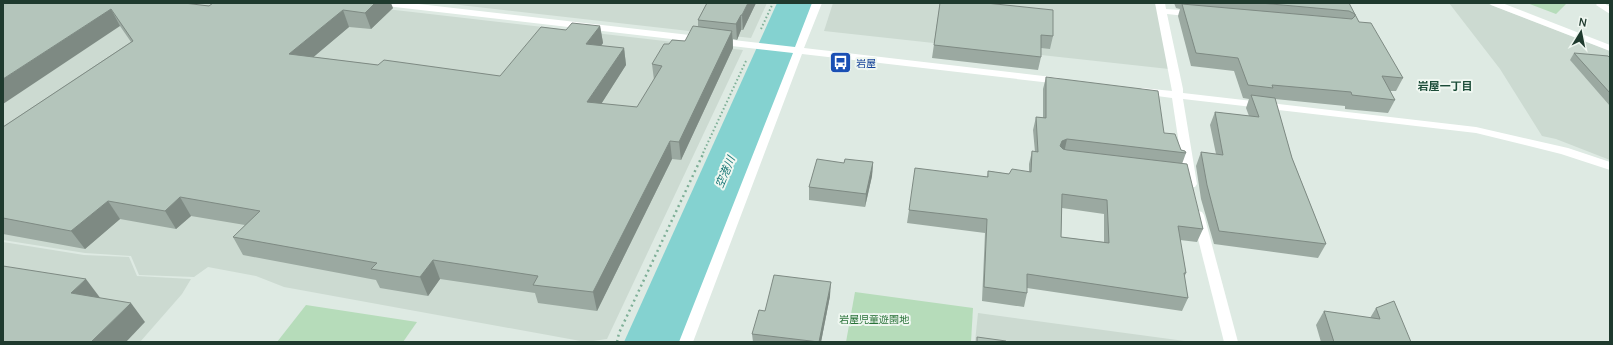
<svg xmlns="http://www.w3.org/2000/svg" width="1613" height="345" font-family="Manrope,'Noto Sans JP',sans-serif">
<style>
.built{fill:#ccdad1}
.green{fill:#b6dcba}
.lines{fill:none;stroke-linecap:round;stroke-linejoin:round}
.river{fill:#84d2d0;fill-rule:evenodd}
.path-far1{stroke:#7eaf97;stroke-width:2;stroke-dasharray:1.5 2.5;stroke-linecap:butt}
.path{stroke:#7eaf97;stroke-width:2.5;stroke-dasharray:2 3.5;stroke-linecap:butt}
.minor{fill:#fff;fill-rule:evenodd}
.wall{fill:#9ba9a1;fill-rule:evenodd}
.shaded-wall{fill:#7e8a83}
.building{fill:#b4c5bb;stroke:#7e8a83;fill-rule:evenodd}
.labels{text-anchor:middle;stroke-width:4;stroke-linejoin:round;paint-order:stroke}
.transit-label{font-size:10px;fill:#164399;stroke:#eff7f1;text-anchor:start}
.park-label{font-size:10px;fill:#297238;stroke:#eff7f1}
.neighbourhood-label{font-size:11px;font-weight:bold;fill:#1b4c38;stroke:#eff7f1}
.water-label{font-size:11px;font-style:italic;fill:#197776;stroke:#eff7f1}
</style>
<rect width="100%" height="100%" fill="#deeae3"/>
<g class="built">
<path d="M3 3H334L743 50 607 339 586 342 284 287 256 276 208 267 194 277 139 275 131 256 85 253 3 240Z"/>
<path d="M442 3H767L751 38Z"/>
<path d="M833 3H1157L1169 69 824 31Z"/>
<path d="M1449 3H1486L1610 51V160L1556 139 1542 136 1500 69Z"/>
<path d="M3 242 84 255 129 257 137 276 191 279 182 294 140 342H3Z"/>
<path d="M978 313 1192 342H975Z"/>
</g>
<g class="green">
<path d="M1527 3H1581L1566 4 1556 14Z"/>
<path d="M855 292 973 308 971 342H846Z"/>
<path d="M306 305 417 322 403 342H277Z"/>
</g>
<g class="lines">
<path class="river" d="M777 3H815L684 342H624Z"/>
<g class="path-far1">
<path d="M761 29 773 3"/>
<path d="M703 153 746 61"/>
</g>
<path class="path" d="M617 342 619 333 704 152"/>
<g class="minor">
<path d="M381 3H410L795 47 812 3H822L804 48 1060 78 1065 81 1060 84 802 54 693 342H679L793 53 386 6Z"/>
<path d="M1155 3H1165L1166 9 1195 11 1200 14 1195 17 1167 14 1183 89V93L1476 127 1568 148 1610 162V170L1561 154 1476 133 1183 99 1197 184 1195 187H1187L1185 184 1172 98 1142 94 1137 91 1142 88 1172 91Z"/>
<path d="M1489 3H1502L1610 45V51L1491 5Z"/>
<path d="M1598 3H1604L1610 7V14L1596 5Z"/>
<path d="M1198 211 1202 212 1204 215 1238 342H1224L1192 215 1194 212Z"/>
</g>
</g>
<g class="wall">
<path d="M3 3 393 8 371 29 349 27 313 57 378 65 500 76 566 30 600 26 603 43 601 46 624 48 626 65 601 104 637 107 654 80 652 64 669 44 685 41 698 27V20L707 3H756L743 30H741L737 40 733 39V48L681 160 672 159 597 311 538 303 535 293 440 279 428 296 380 288 376 280 243 255 233 237 245 225 191 216 176 229 120 219 85 249 3 234V127L131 42 120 26Z"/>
<path d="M940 3 1053 36 1050 49 1041 48V57L1038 70 932 58Z"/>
<path d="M1174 3H1349L1359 22 1403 78 1396 91H1390L1395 100 1388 113 1345 109V106L1275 99 1292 158 1326 244 1318 258 1214 244 1201 199 1196 166 1201 152 1216 154 1210 125 1215 112 1249 116 1246 108 1249 99 1243 98 1234 71 1191 66 1178 16 1180 9 1176 8Z"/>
<path d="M1574 53 1610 58V106L1570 60Z"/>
<path d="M1046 77 1164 133 1181 150 1186 153 1182 164 1203 229 1197 242 1180 240 1186 273 1184 278 1188 298 1182 311 1027 288V293L1024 307 982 301 985 233 907 223 909 210 987 177 988 171 1009 174 1029 172V164L1032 151 1035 152 1033 130 1036 117 1043 118V89ZM1062 208 1104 214V242L1061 237Z"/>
<path d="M873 162 872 176 865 207 809 200V187L844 163Z"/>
<path d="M830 296 821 342H753L752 334 765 311Z"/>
<path d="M1376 308 1411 342H1321L1316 325 1324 311 1370 318Z"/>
</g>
<g class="shaded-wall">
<path d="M375 3H391L393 8 371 29 365 13Z"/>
<path d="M748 3H756L743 30 742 15Z"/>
<path d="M111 9 120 26 3 104V79Z"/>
<path d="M343 10 349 27 297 71 289 54Z"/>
<path d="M741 15V30L737 40 736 24Z"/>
<path d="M600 26 603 43 589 61 586 44Z"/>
<path d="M732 31 733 48 681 160 679 142Z"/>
<path d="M624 48 626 65 591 120 587 102Z"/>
<path d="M1067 139 1064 153 1060 146 1062 141Z"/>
<path d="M670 141 672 159 597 311 593 292Z"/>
<path d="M873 162 872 176 865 207 866 194Z"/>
<path d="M180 197 191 216 176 229 165 211Z"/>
<path d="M108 201 120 219 85 249 71 231Z"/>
<path d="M433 260 440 279 428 296 420 277Z"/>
<path d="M86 279 101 299 71 293Z"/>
<path d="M831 282 830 296 821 342H819Z"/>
<path d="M131 303 145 322 126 342H91Z"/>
</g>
<g class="building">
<path d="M3 3H184L209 6 213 3H375L365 13 343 10 289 54 378 65 384 60 500 76 541 27 566 30 572 23 600 26 586 44 624 48 587 102 637 107 662 66 652 64 664 44H669L672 40 685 41 693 26 732 31 679 142 670 141 593 292 533 285 538 276 433 260 420 277 371 269 377 263 233 237 260 211 180 197 165 211 108 201 71 231 3 218V127L133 41 111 9 3 79Z"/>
<path d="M707 3H748L742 15H741L736 24 698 20Z"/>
<path d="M940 3H986L1053 10V36L1041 35V57L934 45Z"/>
<path d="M1260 3H1349L1359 22 1371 23 1403 78 1382 76 1395 100 1352 95 1351 92 1272 85 1273 88 1248 85 1238 58 1196 53 1182 4 1352 19 1355 16V14L1349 11Z"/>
<path d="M1574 53 1608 56 1610 58V93Z"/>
<path d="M1046 77 1158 91 1164 133 1175 134 1181 150 1185 151 1186 153 1067 139 1062 141 1060 146 1063 149 1067 150 1187 164 1203 229 1178 226 1186 273H1184L1188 298 1027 274V293L984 287 987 219 909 210 915 168 988 177V171L1009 174 1012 169 1031 172 1032 151 1038 152 1036 117 1046 118ZM1062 194 1107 200 1109 243 1061 237Z"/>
<path d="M1251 95 1275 98 1292 158 1326 244 1219 231 1207 185 1201 152 1223 155 1215 112 1259 117Z"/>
<path d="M817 159 844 163 845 159 873 162 866 194 809 187Z"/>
<path d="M3 266 86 279 71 293 131 303 91 342H3Z"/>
<path d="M774 275 831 282 819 342 752 334 759 310 765 311Z"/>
<path d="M1394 301 1411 342H1334L1324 311 1380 319 1376 308Z"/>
<path d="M977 337 1006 341V342H977Z"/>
</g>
<defs>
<symbol id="bus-square" viewBox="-11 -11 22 22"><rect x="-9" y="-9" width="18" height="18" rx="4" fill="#1a4fb4" stroke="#eff7f1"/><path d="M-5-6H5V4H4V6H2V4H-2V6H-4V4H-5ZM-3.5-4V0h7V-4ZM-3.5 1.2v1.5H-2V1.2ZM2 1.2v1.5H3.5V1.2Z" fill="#fff"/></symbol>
</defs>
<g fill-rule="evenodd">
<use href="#bus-square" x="828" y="50" width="25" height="25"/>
</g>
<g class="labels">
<g class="transit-label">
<text x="856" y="67">岩屋</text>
</g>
<g class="park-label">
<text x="874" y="323">岩屋児童遊園地</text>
</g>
<g class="neighbourhood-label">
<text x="1445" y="90">岩屋一丁目</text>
</g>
<g class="water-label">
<text transform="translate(725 172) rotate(-67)" y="4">空港川</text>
</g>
</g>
<rect width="1613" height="345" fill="none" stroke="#1f3a2e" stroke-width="8"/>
<g transform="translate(1581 32) rotate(10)" stroke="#eff7f1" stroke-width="3" paint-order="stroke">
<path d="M0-3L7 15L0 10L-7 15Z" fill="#1f3a2e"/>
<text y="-6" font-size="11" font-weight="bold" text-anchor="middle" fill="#1f3a2e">N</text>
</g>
</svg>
